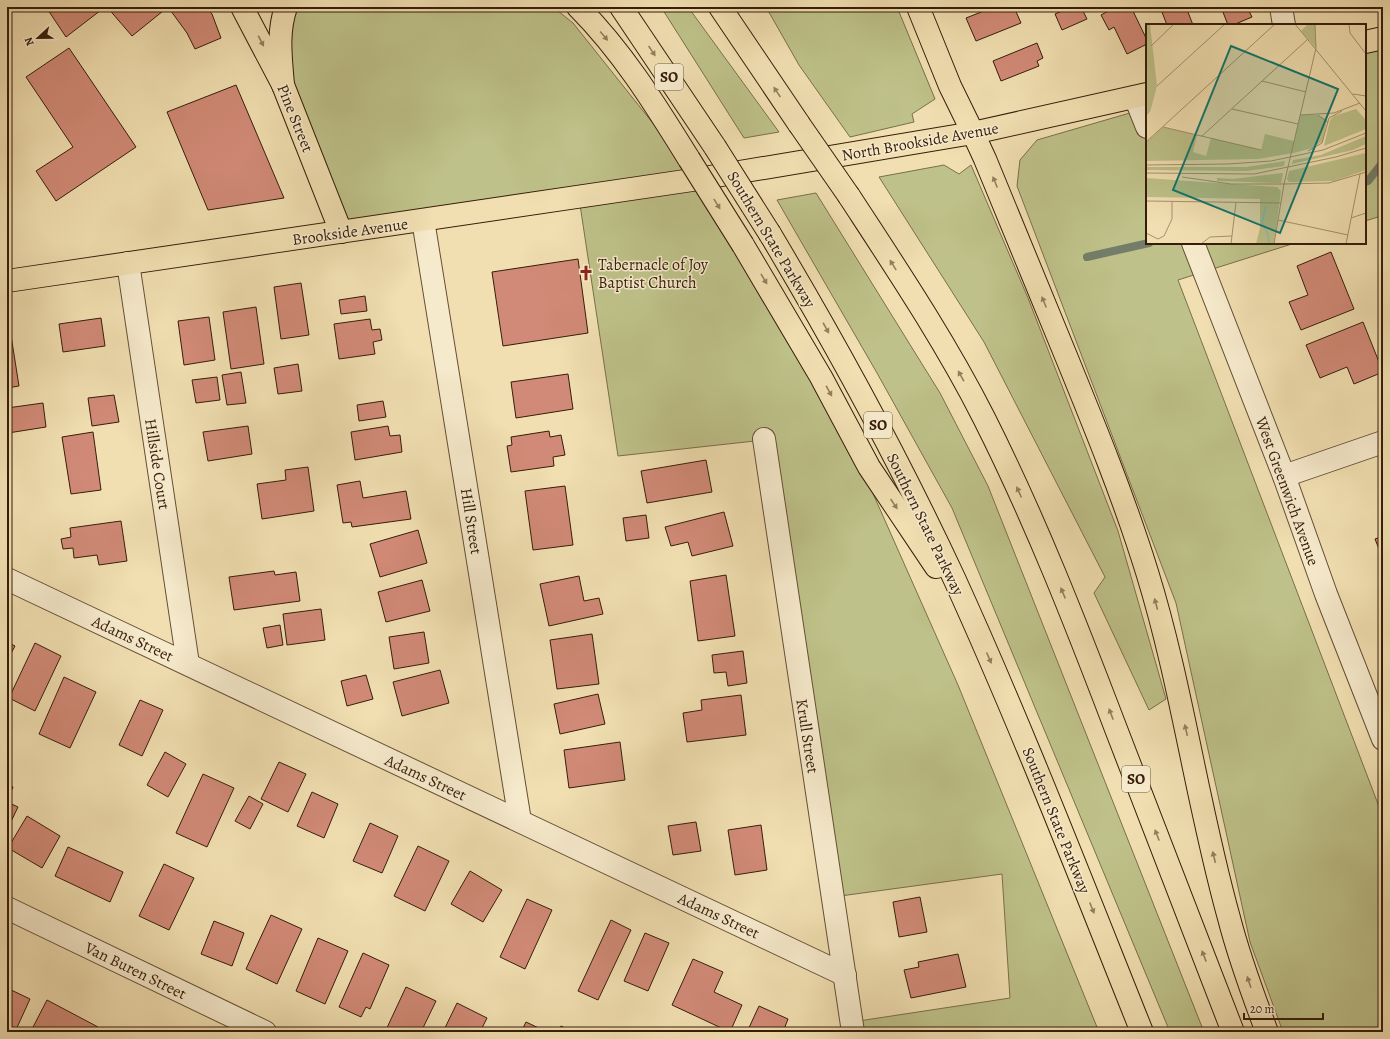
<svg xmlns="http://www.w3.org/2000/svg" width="1390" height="1039" font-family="Alegreya,serif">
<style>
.green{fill:#bec189;stroke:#7a6f4a}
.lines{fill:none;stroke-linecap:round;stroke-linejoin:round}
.stream{stroke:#737d69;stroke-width:8}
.building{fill:#d18a77;stroke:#361d0a}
.minor-casing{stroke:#654e34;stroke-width:24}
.major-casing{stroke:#361d0a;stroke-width:24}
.highway-casing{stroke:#361d0a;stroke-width:24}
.minor{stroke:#f6eacc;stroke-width:22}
.major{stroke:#f1dfb1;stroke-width:22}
.highway{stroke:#f1dfb1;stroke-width:22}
.highway-bridge-casing{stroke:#361d0a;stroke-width:24;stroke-linecap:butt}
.highway-bridge{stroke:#f1dfb1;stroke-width:22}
.oneway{fill:#947e5e}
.labels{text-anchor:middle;stroke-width:3;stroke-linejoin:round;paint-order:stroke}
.shield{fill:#f6eacc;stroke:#705a44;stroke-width:1}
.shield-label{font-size:15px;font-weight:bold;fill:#361d0a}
.street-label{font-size:16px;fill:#361d0a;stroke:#f6eacc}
.poi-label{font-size:16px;fill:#361d0a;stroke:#f6eacc;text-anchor:start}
.inset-river{fill:none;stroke:#9bbda9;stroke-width:2}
.inset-road{fill:none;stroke:#a6916e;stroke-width:1}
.view{fill:#0f766e;fill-opacity:0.15;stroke:#0f766e;stroke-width:2}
.inset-edge{fill:none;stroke:#361d0a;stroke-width:2}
</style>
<rect width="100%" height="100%" fill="#f1dfb1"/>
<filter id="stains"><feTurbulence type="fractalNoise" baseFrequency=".005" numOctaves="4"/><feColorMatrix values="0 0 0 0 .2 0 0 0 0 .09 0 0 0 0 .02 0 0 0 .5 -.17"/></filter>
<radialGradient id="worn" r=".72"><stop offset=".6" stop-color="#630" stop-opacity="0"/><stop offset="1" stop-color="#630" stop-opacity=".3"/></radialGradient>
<g class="green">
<path d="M286 7H553L573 23 675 151 847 435 958 685 1099 1032H854L852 1022 1010 998 1002 874 833 897 764 440 618 456 579 198 341 232 280 47Z"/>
<path d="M661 7H688L779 132 744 138Z"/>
<path d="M766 7H897L935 99 912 114 914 122 850 137 799 65Z"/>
<path d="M1383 44V213L1378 217 1365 221V48Z"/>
<path d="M1147 108V243H1295L1178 280 1383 817V1032H1283L1250 942 1176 603 1017 186 1020 160 1037 140Z"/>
<path d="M944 165 959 174 971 165 1028 298 1118 531 1166 699 1149 710 1094 593 1105 577 984 342 879 177Z"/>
<path d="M816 193 940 393 988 486 1204 1032H1170L952 508 877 373 777 200Z"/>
</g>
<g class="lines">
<g class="stream">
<path d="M1365 182 1368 181 1383 162"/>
<path d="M1087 257 1149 243"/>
</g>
</g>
<g class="building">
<path d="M46 7H105L66 37Z"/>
<path d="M107 7H206L212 14 221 38 195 49 187 33 168 7 132 36Z"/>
<path d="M994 7H1014L1021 23 976 41 966 18Z"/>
<path d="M1071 7H1081L1087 19 1062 30 1055 14Z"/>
<path d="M1116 7H1131L1147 40V44L1127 54 1114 27 1109 30 1101 15Z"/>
<path d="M1160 7H1186L1193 25H1167Z"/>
<path d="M1221 7H1247L1252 17 1233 25H1228Z"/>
<path d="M1037 43 1043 58 1037 61 1039 66 1001 81 993 61Z"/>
<path d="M69 48 136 147 56 201 36 171 73 147 26 77Z"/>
<path d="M236 85 284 198 208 210 167 112Z"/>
<path d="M1331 252 1354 309 1301 330 1289 302 1308 295 1297 266Z"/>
<path d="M578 259 588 333 503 346 492 272Z"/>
<path d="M301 283 309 335 281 339 274 287Z"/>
<path d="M365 296 367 311 341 314 339 300Z"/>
<path d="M256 307 264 364 231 369 223 312Z"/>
<path d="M209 317 215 360 184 365 178 321Z"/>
<path d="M101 318 105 346 63 352 59 324Z"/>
<path d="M370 319 372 330 380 329 382 340 373 342 375 354 339 359 334 324Z"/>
<path d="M1363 322 1383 372 1354 384 1347 367 1320 378 1306 345Z"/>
<path d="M10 329 19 386 7 388V330Z"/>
<path d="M298 364 302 391 278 394 274 368Z"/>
<path d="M241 372 246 403 227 405 222 375Z"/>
<path d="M568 374 573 409 516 418 511 382Z"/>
<path d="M217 377 220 400 196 403 192 380Z"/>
<path d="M114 395 119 422 92 426 88 398Z"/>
<path d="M383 401 386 417 359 421 357 405Z"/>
<path d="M43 403 46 427 8 433 7 408Z"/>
<path d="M248 426 252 454 208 461 203 432Z"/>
<path d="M388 426 390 436 400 435 402 452 355 460 351 432Z"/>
<path d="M549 431 550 437 561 435 565 455 553 457 554 466 511 472 507 446 512 445 511 437Z"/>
<path d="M93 432 101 490 71 494 62 437Z"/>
<path d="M706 460 712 492 647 503 641 471Z"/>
<path d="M308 467 314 511 262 519 257 484 286 480 285 470Z"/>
<path d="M360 481 363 498 406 491 411 519 352 527 351 522 343 523 337 485Z"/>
<path d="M565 486 573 545 533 550 525 491Z"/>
<path d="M724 512 733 546 692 556 688 542 671 546 665 527Z"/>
<path d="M646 515 649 538 626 541 623 518Z"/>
<path d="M121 521 127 561 99 565 97 555 74 558 73 548 63 549 61 539 71 537 70 528Z"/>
<path d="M418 530 427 563 380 577 370 544Z"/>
<path d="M1383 536V559L1375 539Z"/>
<path d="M274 571 275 575 296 572 300 601 234 610 229 577Z"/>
<path d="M726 575 735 636 698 641 690 581Z"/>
<path d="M579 576 584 601 599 598 603 614 549 626 540 584Z"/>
<path d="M422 580 430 611 386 622 378 592Z"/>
<path d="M321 609 325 640 287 645 283 614Z"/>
<path d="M280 625 283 645 267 648 263 628Z"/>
<path d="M424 632 429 663 394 669 389 637Z"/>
<path d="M592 634 599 684 557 689 550 640Z"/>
<path d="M7 642 15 646 7 661Z"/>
<path d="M35 643 61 656 35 711 9 698Z"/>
<path d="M743 651 747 683 728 686 726 672 714 673 712 655Z"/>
<path d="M440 670 449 703 402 716 393 682Z"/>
<path d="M366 675 373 699 347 706 341 681Z"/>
<path d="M64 677 96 692 70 748 39 734Z"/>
<path d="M598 694 605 724 560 734 554 704Z"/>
<path d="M741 695 746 735 687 742 683 713 702 710 701 700Z"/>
<path d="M140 700 163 710 142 756 119 745Z"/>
<path d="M620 742 625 780 569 788 564 750Z"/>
<path d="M165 752 186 764 168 797 147 785Z"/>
<path d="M279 762 306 774 288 812 261 799Z"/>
<path d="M203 774 234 788 207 847 176 833Z"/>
<path d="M7 784 13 787 7 801Z"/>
<path d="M312 792 338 804 324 838 297 826Z"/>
<path d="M249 796 263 804 250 829 235 821Z"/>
<path d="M7 802 18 807 7 830Z"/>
<path d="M27 816 60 836 42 868 8 848Z"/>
<path d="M696 822 701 851 673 855 668 826Z"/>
<path d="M370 823 398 836 382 873 353 861Z"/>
<path d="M761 825 767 870 735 875 728 830Z"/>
<path d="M418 846 449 861 425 911 394 896Z"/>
<path d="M68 847 123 872 110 902 55 876Z"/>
<path d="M164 864 194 878 169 930 139 916Z"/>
<path d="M470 871 502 890 483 922 451 904Z"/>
<path d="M920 897 927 932 899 937 893 902Z"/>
<path d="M527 899 552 910 525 969 500 957Z"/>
<path d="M271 915 302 929 277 984 246 969Z"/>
<path d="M611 920 631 930 598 1000 578 991Z"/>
<path d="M214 921 244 933 232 966 201 954Z"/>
<path d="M645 933 669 943 648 991 624 981Z"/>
<path d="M318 938 348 951 325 1004 296 991Z"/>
<path d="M363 953 389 965 370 1009 366 1007 361 1017 339 1007Z"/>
<path d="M958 954 966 987 911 998 904 970 919 967 918 962Z"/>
<path d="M693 959 723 972 714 992 742 1005 730 1032 672 1005Z"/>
<path d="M406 987 436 1001 421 1032H385Z"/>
<path d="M7 988 30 999 15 1032H7Z"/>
<path d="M47 1000 98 1027 95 1032H34L31 1031Z"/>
<path d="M457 1003 487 1018 480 1032H443Z"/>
<path d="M759 1006 788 1019 783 1032H747Z"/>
<path d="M526 1022 547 1032H521Z"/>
<path d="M561 1026 571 1031V1032H558Z"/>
</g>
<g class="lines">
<defs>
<g id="minor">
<path d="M1281 7 1284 25"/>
<path d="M1135 97 1147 127"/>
<path d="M423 220 520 821"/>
<path d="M1193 243 1284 476 1326 594 1383 739"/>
<path d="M128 263 188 664"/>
<path d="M764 439 853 1032"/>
<path d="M1284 476 1383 442"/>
<path d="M7 579 845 975"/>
<path d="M7 908 265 1032"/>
</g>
<g id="major">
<path d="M242 7 283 85 341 232"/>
<path d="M918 7 950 86 973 133"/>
<path d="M1365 42 1383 38"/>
<path d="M7 281 692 180 973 133 1147 94"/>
</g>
<g id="highway">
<path d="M578 7C623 52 656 106 689 159"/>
<path d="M621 7 715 147"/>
<path d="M720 7 799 124"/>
<path d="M283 85C281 59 277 33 286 7"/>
<path d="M973 133 985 159C1012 224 1039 290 1066 356 1095 427 1124 498 1147 572 1182 685 1197 804 1229 918 1239 957 1253 995 1267 1032"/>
<path d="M849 196C896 268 945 341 984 418 1035 519 1076 624 1116 729 1155 830 1194 931 1233 1032"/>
<path d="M770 234C837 346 899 460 954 578 1022 727 1081 880 1142 1032"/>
<path d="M743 245 821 377 869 467 936 567"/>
</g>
</defs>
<use href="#minor" class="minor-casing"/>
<use href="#major" class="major-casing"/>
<use href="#highway" class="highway-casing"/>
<use href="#minor" class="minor"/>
<use href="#major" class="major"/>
<use href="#highway" class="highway"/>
<defs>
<g id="highway-bridge">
<path d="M799 124 849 196"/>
<path d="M715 147 770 234"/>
<path d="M689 159 743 245"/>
</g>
</defs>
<use href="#highway-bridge" class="highway-bridge-casing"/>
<use href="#highway-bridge" class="highway-bridge"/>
</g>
<defs><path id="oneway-solid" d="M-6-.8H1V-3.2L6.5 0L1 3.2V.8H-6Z"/></defs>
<g class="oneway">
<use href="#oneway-solid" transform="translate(604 36) rotate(50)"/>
<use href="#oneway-solid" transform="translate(261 41) rotate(63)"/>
<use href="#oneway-solid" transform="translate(652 51) rotate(56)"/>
<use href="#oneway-solid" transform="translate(777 92) rotate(-124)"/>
<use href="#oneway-solid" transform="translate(995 182) rotate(-112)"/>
<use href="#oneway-solid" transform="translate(717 204) rotate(58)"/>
<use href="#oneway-solid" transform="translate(893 265) rotate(-122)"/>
<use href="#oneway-solid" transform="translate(764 279) rotate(59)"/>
<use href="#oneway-solid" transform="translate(1044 302) rotate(-112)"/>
<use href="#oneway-solid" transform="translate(826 328) rotate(61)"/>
<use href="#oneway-solid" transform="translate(961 376) rotate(-119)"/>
<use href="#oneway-solid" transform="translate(829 391) rotate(61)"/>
<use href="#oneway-solid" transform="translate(1019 492) rotate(-114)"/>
<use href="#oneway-solid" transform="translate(894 504) rotate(56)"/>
<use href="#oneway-solid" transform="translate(1063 593) rotate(-113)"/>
<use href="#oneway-solid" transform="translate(1156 604) rotate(-105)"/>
<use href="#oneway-solid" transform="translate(989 658) rotate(66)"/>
<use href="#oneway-solid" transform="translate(1111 714) rotate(-111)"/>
<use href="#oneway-solid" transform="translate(1186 730) rotate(-103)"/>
<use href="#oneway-solid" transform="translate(1157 835) rotate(-111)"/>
<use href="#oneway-solid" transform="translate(1214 857) rotate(-103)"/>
<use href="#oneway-solid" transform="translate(1092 908) rotate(68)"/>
<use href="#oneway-solid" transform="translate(1204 956) rotate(-111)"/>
<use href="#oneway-solid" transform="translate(1249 982) rotate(-109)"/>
</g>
<defs>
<symbol id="church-bare" viewBox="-9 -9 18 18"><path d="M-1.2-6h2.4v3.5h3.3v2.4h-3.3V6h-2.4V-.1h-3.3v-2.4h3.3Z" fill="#8f2418" stroke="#f6eacc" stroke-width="2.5" paint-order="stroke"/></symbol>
</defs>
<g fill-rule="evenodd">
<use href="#church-bare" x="575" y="262" width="22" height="22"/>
</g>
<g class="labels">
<g class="shield">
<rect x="655" y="64" width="28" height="26" rx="3"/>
<rect x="864" y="412" width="28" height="26" rx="3"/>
<rect x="1122" y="766" width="28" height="26" rx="3"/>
</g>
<g class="shield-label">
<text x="669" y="82">SO</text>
<text x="878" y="430">SO</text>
<text x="1136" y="784">SO</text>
</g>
<g class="street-label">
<text transform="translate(296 118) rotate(68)" y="6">Pine Street</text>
<text transform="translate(920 141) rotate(-10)" y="6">North Brookside Avenue</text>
<text transform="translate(350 231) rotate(-8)" y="6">Brookside Avenue</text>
<text transform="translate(772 239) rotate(59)" y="6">Southern State Parkway</text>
<text transform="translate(158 464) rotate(81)" y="6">Hillside Court</text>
<text transform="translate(1288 491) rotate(70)" y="6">West Greenwich Avenue</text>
<text transform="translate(472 521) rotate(81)" y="6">Hill Street</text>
<text transform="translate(926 524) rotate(64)" y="6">Southern State Parkway</text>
<text transform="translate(133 638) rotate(25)" y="6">Adams Street</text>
<text transform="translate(808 736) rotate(81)" y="6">Krull Street</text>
<text transform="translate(426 777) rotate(25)" y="6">Adams Street</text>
<text transform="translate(1057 820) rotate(68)" y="6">Southern State Parkway</text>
<text transform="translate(719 915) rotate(25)" y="6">Adams Street</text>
<text transform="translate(136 970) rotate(26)" y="6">Van Buren Street</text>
</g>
<g class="poi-label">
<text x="598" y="270">Tabernacle of Joy<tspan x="598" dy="18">Baptist Church</tspan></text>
</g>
</g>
<g transform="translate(1146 24)">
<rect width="220" height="220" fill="#f1dfb1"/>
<path d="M0 0H4L11 62 4 88 0 92ZM162 0H169L170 24 155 7ZM210 85 220 96V105L178 122 184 96 188 92ZM154 91H172L181 96 177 117 166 124 148 129 112 135 0 137V118L17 103 51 111 47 128 60 132 65 114 115 126 119 110 148 117ZM220 112V120L207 126 146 140 147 136 175 131ZM220 129V146L188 157 143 158 141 155 143 147ZM139 137 138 142 101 147 0 146V143H100ZM137 149 135 159 71 157V154L87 155ZM0 154 131 163 135 167 128 220H110L114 204V175L0 173Z" fill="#bec189"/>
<path class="inset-river" d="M120 182 116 199 122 210 123 220"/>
<path class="inset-road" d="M149 0 220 87M203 0 204 9 220 30M5 22 28 0M116 57 160 68M11 62 79 0M207 70 220 72M86 85 152 100M154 91 188 89 214 79M172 91 182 98M17 103 115 126M56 112 162 15M0 118 129 0M162 127 176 119 183 94 196 87M0 141 82 140 125 137 177 126 220 109M0 149 108 150 190 133 220 124M36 153 85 160H138M138 160 183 159 220 148M0 177 135 179M205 194 220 189M132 196 202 211M0 209 12 215 18 212 26 195V177M55 220 64 213 86 212M85 220 90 178M128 220 138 160 170 24 169 0M200 220 214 150"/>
<path class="view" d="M85 22 192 65 134 209 27 166Z"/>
<rect width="220" height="220" class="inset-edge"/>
</g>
<rect width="1390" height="1039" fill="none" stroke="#f1dfb1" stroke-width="24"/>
<rect x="8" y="8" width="1374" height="1023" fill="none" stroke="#361d0a" stroke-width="2"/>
<rect x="12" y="12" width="1366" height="1015" fill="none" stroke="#361d0a"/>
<g transform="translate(38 38) rotate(248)" stroke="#f6eacc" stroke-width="3" paint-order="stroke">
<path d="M0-3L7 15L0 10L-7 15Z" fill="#361d0a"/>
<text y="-6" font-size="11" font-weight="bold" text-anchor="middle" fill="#361d0a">N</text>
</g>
<path d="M1244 1013v6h79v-6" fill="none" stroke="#361d0a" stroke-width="2"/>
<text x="1250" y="1013" font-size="12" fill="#361d0a" stroke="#f6eacc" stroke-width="3" paint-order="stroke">20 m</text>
<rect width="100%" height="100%" filter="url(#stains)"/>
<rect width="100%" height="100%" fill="url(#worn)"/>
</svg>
